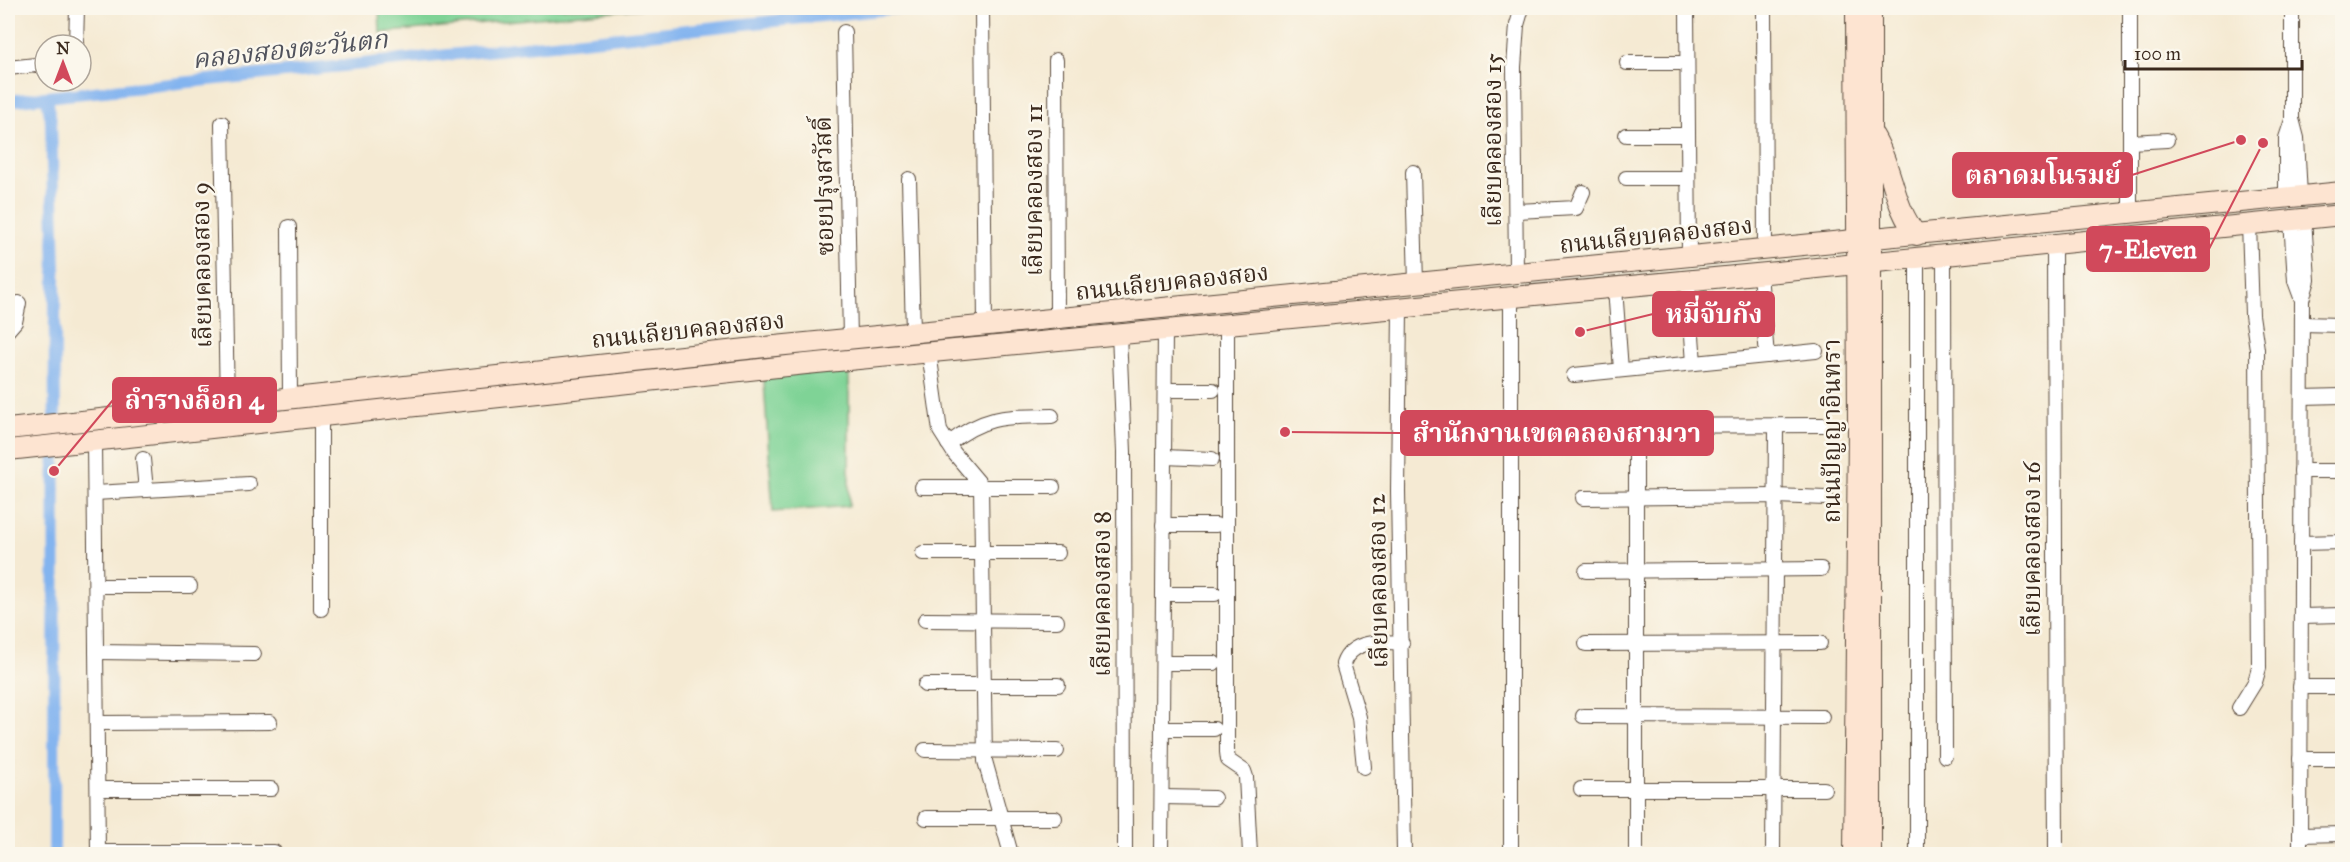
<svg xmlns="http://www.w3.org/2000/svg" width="2350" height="862" font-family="'IM FELL Great Primer','Noto Serif Thai',serif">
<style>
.green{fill:#7fd396;stroke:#5d7e5a;stroke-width:1.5}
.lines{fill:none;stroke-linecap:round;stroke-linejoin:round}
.canal{stroke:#83b4ef;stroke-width:12}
.street-casing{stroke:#574739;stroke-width:16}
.secondary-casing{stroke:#574739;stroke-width:22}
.street{stroke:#fff;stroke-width:14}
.secondary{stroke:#fde4d1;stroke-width:20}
.labels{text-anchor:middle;stroke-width:5;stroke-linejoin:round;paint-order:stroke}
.street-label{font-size:24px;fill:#3b2a1e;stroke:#fbf7ec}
.water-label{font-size:26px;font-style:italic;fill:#51535d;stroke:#fbf7ec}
.leader{fill:none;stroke:#d1495b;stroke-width:2}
.callout-dot{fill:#d1495b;stroke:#fbf7ec;stroke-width:2}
.callout{fill:#d1495b;stroke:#d1495b;stroke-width:2}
.callout-label{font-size:26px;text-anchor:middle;font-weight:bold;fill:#fff}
</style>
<rect width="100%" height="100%" fill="#fbf7ec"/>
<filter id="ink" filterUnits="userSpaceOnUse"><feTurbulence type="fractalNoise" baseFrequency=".0167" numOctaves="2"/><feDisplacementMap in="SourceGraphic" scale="12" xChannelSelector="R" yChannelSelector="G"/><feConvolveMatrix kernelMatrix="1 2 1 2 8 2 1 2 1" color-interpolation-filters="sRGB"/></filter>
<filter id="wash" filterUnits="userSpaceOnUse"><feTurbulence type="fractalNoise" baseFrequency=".008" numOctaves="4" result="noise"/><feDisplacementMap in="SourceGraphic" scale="24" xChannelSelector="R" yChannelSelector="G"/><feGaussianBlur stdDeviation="1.35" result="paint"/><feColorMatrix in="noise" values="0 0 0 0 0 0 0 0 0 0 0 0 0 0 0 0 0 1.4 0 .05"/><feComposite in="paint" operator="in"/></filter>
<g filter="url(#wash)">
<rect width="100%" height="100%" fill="#f5ead3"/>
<g class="green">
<path d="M379 8H644L380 33Z"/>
<path d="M849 360V506L773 512 763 369Z"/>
</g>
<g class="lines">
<g class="canal">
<path d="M47 98 51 121 55 272 54 854"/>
<path d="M8 101 898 8"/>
</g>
</g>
</g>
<g filter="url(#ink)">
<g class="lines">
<defs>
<g id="street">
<path d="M1687 8 1689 257"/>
<path d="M1764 8 1765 249"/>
<path d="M2292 8V119L2297 138 2300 196"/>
<path d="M982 10 985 326"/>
<path d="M844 32 850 339"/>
<path d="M76 45 77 8"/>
<path d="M1056 60 1057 319"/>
<path d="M1627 63H1687"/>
<path d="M8 68 45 64"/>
<path d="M222 123 227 406"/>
<path d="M1626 135H1687"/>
<path d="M2130 142 2167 140"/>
<path d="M1413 172 1416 284"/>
<path d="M1626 178H1688"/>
<path d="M909 179 913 332"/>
<path d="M2286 198V138L2292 120"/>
<path d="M1516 211 1576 208 1583 192"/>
<path d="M2130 212V8"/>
<path d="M2291 220 2295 281 2302 300"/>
<path d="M289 227 290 399"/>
<path d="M2054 243 2056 854"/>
<path d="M1944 254 1945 756"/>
<path d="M1917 256V854"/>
<path d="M1516 274 1514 67 1517 25 1522 8"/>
<path d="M1760 274 1767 356"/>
<path d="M1688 281 1694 363"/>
<path d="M1615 288 1621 370"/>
<path d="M1511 297V854"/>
<path d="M1400 308 1398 491 1404 854"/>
<path d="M1227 324V752L1228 760 1244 771 1246 777 1250 854"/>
<path d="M2302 324 2340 325"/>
<path d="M8 330 15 322 19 303"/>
<path d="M1119 334 1124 452 1125 854"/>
<path d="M929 352 940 431 954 453 981 485 985 761 1011 854"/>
<path d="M1574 375 1816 351"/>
<path d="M1165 390H1213"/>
<path d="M2302 397 2342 396"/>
<path d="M321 416V609"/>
<path d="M1585 426 1823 425"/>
<path d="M1636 427V854"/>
<path d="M94 441 98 854"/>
<path d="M948 444C986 414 1007 417 1052 416"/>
<path d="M1164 457 1212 459"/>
<path d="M143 459 146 490"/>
<path d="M2301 471H2342"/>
<path d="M922 487H1053"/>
<path d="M95 493 249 484"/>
<path d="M1583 498 1776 496 1826 498"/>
<path d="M1163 525H1216"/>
<path d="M2301 543 2342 542"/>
<path d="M923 553H1058"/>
<path d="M1586 571 1821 569"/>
<path d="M96 586H190"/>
<path d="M1163 594H1215"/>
<path d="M2301 616 2342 615"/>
<path d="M925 620 1057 621"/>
<path d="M1586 644 1820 643"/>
<path d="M96 652 254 654"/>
<path d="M1163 663H1214"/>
<path d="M925 685H1058"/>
<path d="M2300 687H2342"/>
<path d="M2239 708 2255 682 2259 668 2257 349 2252 315 2249 224"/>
<path d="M1583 716 1822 717"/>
<path d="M97 723 270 722"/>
<path d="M1162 729H1214"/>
<path d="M925 750 1057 751"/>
<path d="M2300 759H2342"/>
<path d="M1364 767 1359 717 1343 664C1351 640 1381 641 1402 643"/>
<path d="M98 789H271"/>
<path d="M1581 789H1824"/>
<path d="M1162 797 1214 798"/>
<path d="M926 818H1055"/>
<path d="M2300 835 2342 834"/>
<path d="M98 852H274"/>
<path d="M1161 854 1165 330"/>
<path d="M1773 854 1776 426"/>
<path d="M2300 854 2302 300 2308 280 2304 218"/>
</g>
<g id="secondary">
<path d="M1871 8V854"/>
<path d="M1874 136C1894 170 1893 207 1917 235"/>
<path d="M8 429 765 347 2342 192"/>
<path d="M8 450 806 364 1767 273 2342 215"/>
<path d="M1854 854 1858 426 1856 8"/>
</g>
</defs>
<use href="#street" class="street-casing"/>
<use href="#secondary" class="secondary-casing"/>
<use href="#street" class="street"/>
<use href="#secondary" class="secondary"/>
</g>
</g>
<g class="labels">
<g class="street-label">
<text transform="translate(1493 140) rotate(-90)" y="8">เลียบคลองสอง 15</text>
<text transform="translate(824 186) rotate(-91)" y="8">ซอยปรุงสวัสดิ์</text>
<text transform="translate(1034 190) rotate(-90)" y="8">เลียบคลองสอง 11</text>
<text transform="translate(1656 235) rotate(-6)" y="8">ถนนเลียบคลองสอง</text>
<text transform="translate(202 265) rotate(-91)" y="8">เลียบคลองสอง 9</text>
<text transform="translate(1172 282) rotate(-6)" y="8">ถนนเลียบคลองสอง</text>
<text transform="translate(688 330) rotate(-6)" y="8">ถนนเลียบคลองสอง</text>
<text transform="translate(1832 431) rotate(-90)" y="8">ถนนปัญญาอินทรา</text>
<text transform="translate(2032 549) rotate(-90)" y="8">เลียบคลองสอง 16</text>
<text transform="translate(1378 581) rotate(-91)" y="8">เลียบคลองสอง 12</text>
<text transform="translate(1102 594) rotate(-90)" y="8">เลียบคลองสอง 8</text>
</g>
<g class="water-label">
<text transform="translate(290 49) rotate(-6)" y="9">คลองสองตะวันตก</text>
</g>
</g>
<path class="leader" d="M2241 140L2132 175M2263 143L2209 249M1580 332L1653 314M54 471L113 400M1285 432L1401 433"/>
<g class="callout-dot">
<circle cx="2241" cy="140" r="6"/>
<circle cx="2263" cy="143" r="6"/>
<circle cx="1580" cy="332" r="6"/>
<circle cx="54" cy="471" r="6"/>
<circle cx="1285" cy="432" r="6"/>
</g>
<g class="callout">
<rect x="1953" y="153" width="179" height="44" rx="6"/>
<rect x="2087" y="227" width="122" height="44" rx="6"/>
<rect x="1653" y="292" width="121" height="44" rx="6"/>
<rect x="113" y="378" width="163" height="44" rx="6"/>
<rect x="1401" y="411" width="312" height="44" rx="6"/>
</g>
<g class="callout-label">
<text x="2043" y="184">ตลาดมโนรมย์</text>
<text x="2148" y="258">7-Eleven</text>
<text x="1714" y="323">หมี่จับกัง</text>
<text x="194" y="409">ลำรางล็อก 4</text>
<text x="1557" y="442">สำนักงานเขตคลองสามวา</text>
</g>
<rect width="2350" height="862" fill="none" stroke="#fbf7ec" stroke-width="30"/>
<g transform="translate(63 63)"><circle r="28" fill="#fbf7ec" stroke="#aea59a" stroke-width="1.5"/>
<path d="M0-4.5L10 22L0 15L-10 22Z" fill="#d1495b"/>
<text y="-9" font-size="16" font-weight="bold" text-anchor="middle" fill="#3b2a1e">N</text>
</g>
<path d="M2125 60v9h177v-9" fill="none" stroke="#3b2a1e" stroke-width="3"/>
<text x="2134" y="60" font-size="18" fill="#3b2a1e" stroke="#fbf7ec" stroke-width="4.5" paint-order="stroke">100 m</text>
</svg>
